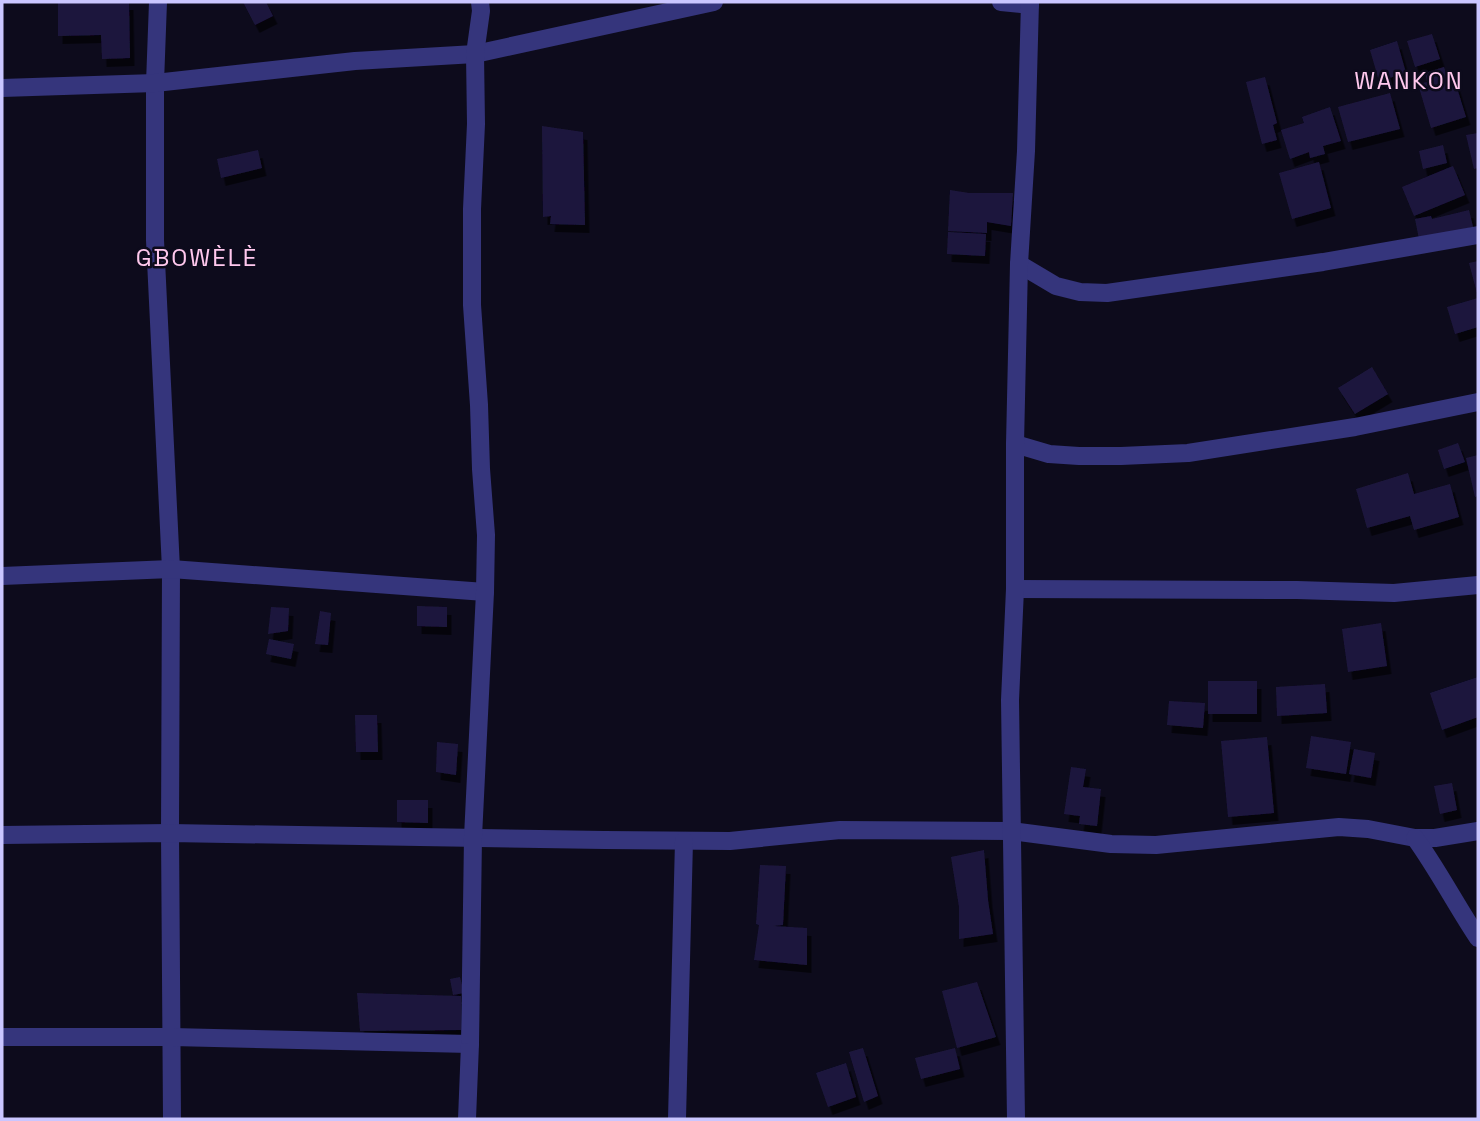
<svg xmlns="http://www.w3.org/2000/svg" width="1480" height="1121" font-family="'Space Grotesk',sans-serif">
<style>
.building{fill:#1d173d;filter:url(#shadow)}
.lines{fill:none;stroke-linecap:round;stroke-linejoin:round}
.minor{stroke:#35357c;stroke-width:18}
.labels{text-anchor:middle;stroke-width:5;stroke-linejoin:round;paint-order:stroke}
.quarter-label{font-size:24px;letter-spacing:2px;fill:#ffc8ed;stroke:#0d0b1c}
</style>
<defs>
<filter id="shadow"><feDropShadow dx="4.5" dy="8" stdDeviation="0" flood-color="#0009"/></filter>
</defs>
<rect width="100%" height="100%" fill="#0d0b1c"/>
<g class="building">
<path d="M58 2H129L130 58 102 59 101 35 58 36Z"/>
<path d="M243 2H266L273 16 255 25Z"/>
<path d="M1432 34 1440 59 1415 67 1407 41Z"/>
<path d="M1397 41 1406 73 1379 81 1370 50Z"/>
<path d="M1444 67 1447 77 1453 75 1466 117 1431 128 1418 84 1427 82 1425 73Z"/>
<path d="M1265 77 1277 123 1273 125 1277 140 1262 144 1246 82Z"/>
<path d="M1390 93 1400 129 1348 142 1338 107Z"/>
<path d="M1330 107 1341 141 1323 146 1325 154 1310 158 1309 152 1290 159 1281 130 1304 123 1302 117Z"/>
<path d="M542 126 583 132 585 225 550 224 551 216 543 217Z"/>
<path d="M1478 133V168L1474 169 1466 135Z"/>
<path d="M1443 145 1447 163 1423 169 1419 151Z"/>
<path d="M258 150 262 168 221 178 217 159Z"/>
<path d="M1319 162 1331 208 1292 219 1279 173Z"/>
<path d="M1453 166 1465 195 1414 216 1402 187Z"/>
<path d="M950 190 969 193H1013L1011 226 987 222V233L948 231Z"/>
<path d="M1469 210 1473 227 1419 239 1415 219 1431 216 1432 219Z"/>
<path d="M948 232 986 234 985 256 947 254Z"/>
<path d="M1478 261V293H1477L1469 263Z"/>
<path d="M1478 298V327L1455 334 1447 307Z"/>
<path d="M1372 367 1388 394 1355 414 1338 388Z"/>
<path d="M1458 443 1465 462 1444 469 1438 450Z"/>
<path d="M1478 455V496L1475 497 1466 458Z"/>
<path d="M1408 473 1414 494 1450 484 1459 517 1414 530 1410 516 1367 528 1356 489Z"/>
<path d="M417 606 447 607V627L417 626Z"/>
<path d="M271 607 289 608 288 631 268 634Z"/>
<path d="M320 611 331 613 328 645 315 644Z"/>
<path d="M1381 623 1387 666 1348 672 1342 629Z"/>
<path d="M269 639 294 644 291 659 266 654Z"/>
<path d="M1478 677V717L1442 730 1430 693Z"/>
<rect x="1208" y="681" width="49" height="33"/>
<path d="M1325 684 1327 713 1277 716 1276 687Z"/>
<path d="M1169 701 1205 703 1203 728 1167 725Z"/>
<path d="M355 715H377L378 752H356Z"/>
<path d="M1311 736 1351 742 1346 774 1306 768Z"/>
<path d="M1267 737 1274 813 1228 817 1221 741Z"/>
<path d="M437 742 458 744 456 775 436 772Z"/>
<path d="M1354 749 1375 753 1371 778 1349 774Z"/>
<path d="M1071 767 1086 769 1083 787 1101 789 1097 826 1079 824 1080 816 1064 814Z"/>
<path d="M1452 783 1457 810 1440 814 1434 786Z"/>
<path d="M397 800H428V823L397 822Z"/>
<path d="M984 850 988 900 993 934 959 939V907L951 857Z"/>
<path d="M760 865 786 866 783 925 773 926 807 928V965L754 960 759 925 756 924Z"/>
<path d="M460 977 464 993 453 995 450 979Z"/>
<path d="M977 982 996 1037 957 1048 942 991Z"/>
<path d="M357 993 461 996V1030L360 1031Z"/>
<path d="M863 1048 878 1096 864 1102 849 1052Z"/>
<path d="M955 1048 960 1069 921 1079 915 1058Z"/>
<path d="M846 1063 856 1097 828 1107 816 1073Z"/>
</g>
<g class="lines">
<g class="minor">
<path d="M158 2 155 83V240L171 569 170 833 172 1119"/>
<path d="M1001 2 1030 5"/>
<path d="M2 88 155 83 355 61 475 54 714 2"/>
<path d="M1019 264 1056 286 1080 292 1107 293 1323 262 1478 235"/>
<path d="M1015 444 1049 454 1079 456H1121L1188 453 1355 427 1478 402"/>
<path d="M2 576 171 569 485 592"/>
<path d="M1015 589 1297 590 1394 593 1478 585"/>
<path d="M2 835 170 833 604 840 730 841 840 830 1011 831 1111 844 1156 845 1339 827 1368 829 1415 838H1435L1478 831"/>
<path d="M1415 838C1438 870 1456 905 1478 938"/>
<path d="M2 1037H172L470 1044"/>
<path d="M467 1119 470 1044 473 837 485 592 486 535 481 469 479 405 472 305V209L476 124 475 54 481 11 480 2"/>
<path d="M677 1119 684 841"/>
<path d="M1016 1119 1010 700 1015 589V444L1019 264 1026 151 1030 2"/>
</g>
</g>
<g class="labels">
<g class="quarter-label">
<text x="1409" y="89">WANKON</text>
<text x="197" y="266">GBOWÈLÈ</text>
</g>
</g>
<rect width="1480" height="1121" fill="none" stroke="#cac6ff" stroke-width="7"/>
</svg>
